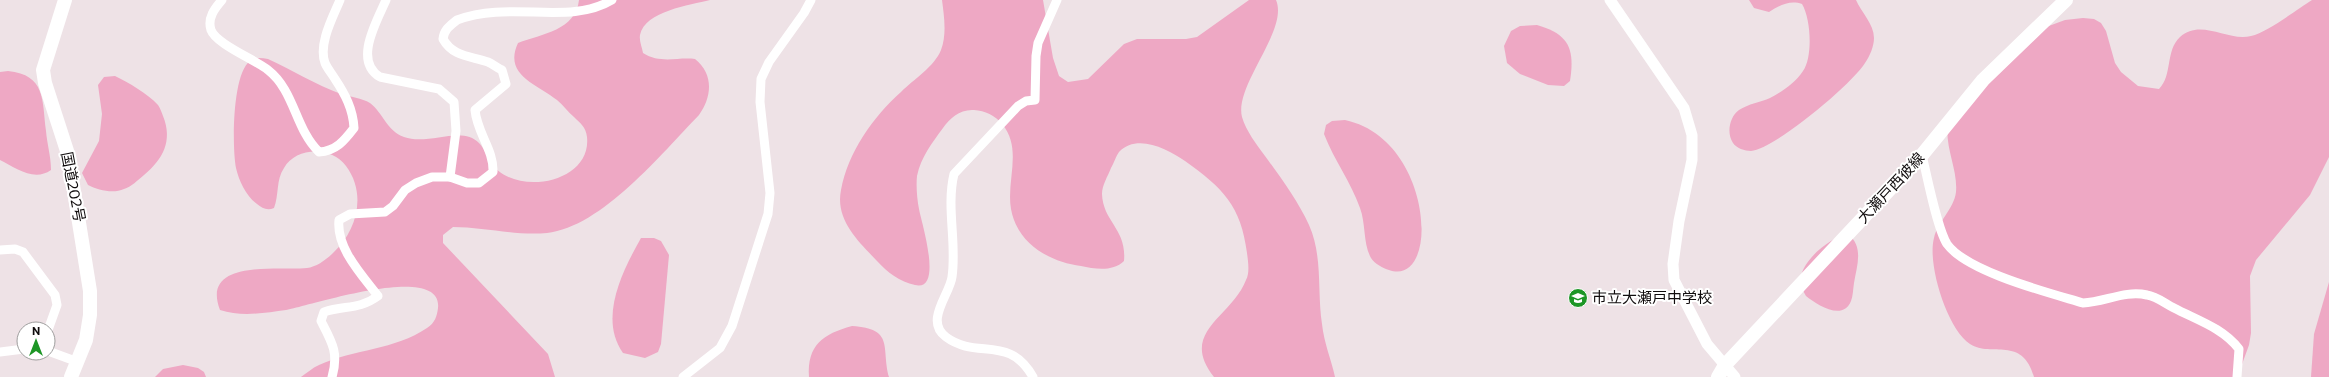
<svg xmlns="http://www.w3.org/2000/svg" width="2329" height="377" font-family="Commissioner,'Noto Sans JP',sans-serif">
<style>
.green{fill:#eea8c4}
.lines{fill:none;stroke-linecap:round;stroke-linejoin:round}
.minor{stroke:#fff;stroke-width:9}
.tertiary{stroke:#fff;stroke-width:11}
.primary{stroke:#fff;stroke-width:14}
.trunk{stroke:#fff;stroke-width:14}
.labels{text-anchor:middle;stroke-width:4;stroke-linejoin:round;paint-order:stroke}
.street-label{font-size:15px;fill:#100c0d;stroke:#fff}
.poi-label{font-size:15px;fill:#100c0d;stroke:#fff;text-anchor:start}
</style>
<rect width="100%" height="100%" fill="#eee2e6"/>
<g class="green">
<path d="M579 0H710C690 5 645 11 640 35 639 41 642 47 643 53 660 64 677 57 695 59 714 74 712 97 699 115 662 153 602 227 547 233 516 236 484 227 453 227L443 235V243L548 354 555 377H301C307 373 312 368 319 365 354 349 395 350 427 328 435 323 437 316 438 308 443 261 309 306 286 310 265 313 241 317 220 310 200 258 280 271 307 268 316 267 326 260 333 253 357 231 367 194 346 166 331 146 296 147 284 168 276 179 279 196 274 208 267 211 262 208 257 204 246 196 239 181 236 168 232 147 232 74 250 61 255 57 261 58 268 59 292 70 316 85 341 94 350 97 362 98 370 103 383 113 387 131 404 137 428 146 462 125 479 143 484 148 487 156 490 161 512 198 592 184 587 137 586 127 580 123 574 117 568 112 563 105 557 100 537 84 503 75 518 43 542 34 576 30 579 0Z"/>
<path d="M942 0H1043L1053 58 1059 76 1068 82 1088 79 1124 44 1137 39H1186L1197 37 1249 0H1276C1289 30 1234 85 1242 117 1246 131 1257 145 1265 156 1281 178 1298 201 1309 225 1323 256 1317 292 1322 324 1324 343 1331 359 1335 377H1214C1178 332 1232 317 1246 280 1250 273 1248 261 1247 253 1241 206 1223 188 1185 161 1168 149 1137 133 1119 152 1116 156 1114 163 1111 168 1108 176 1102 185 1102 194 1103 222 1127 229 1124 261 1113 272 1095 269 1081 266 1049 262 1017 243 1011 209 1006 180 1023 149 1002 124 995 115 985 111 974 110 960 109 950 118 943 128 932 143 921 157 917 176 916 186 917 199 919 209 921 221 944 292 915 285 900 282 887 272 877 261 858 241 835 220 841 190 848 152 873 117 901 92 914 79 934 67 941 50 947 34 944 16 942 0Z"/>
<path d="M1749 0H1856C1861 12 1874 24 1874 38 1874 46 1870 56 1865 63 1852 84 1775 149 1751 151 1745 151 1736 148 1733 143 1726 133 1730 116 1739 110 1748 104 1761 102 1770 98 1783 91 1795 83 1803 71 1813 57 1811 19 1802 4 1790 0 1780 5 1769 12L1754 8Z"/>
<path d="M2312 0H2329V157L2310 195 2256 260 2250 276 2251 333 2249 345 2241 367 2234 377H2034C2022 335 1992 358 1970 344 1947 329 1927 264 1934 238 1938 221 1954 209 1956 192 1958 168 1944 148 1948 120L2038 30 2065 20 2083 18 2094 19 2101 23 2106 31 2115 63 2121 72 2138 86 2159 89C2173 75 2165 51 2180 37 2201 18 2228 42 2251 36 2268 32 2296 10 2312 0Z"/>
<path d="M1537 25C1569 34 1575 49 1570 81L1564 86 1548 85 1520 74 1507 63 1504 46 1511 31 1520 26Z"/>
<path d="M8 71C46 75 42 100 46 131 47 144 51 156 51 170 34 182 16 168 0 160V72Z"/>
<path d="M115 76C129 83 147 93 158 105 160 108 162 113 163 116 173 141 163 159 144 175 138 180 131 187 124 189 113 194 98 190 88 185L82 173 99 141 102 114 98 85 104 77Z"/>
<path d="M1345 120C1434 139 1441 288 1389 270 1383 268 1375 264 1371 258 1363 244 1366 224 1360 208 1351 182 1334 160 1324 134L1326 125 1332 121Z"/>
<path d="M1848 234C1864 247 1857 265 1854 283 1853 289 1853 296 1851 301 1843 322 1816 304 1806 296 1803 291 1800 284 1801 278 1802 260 1832 236 1848 234Z"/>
<path d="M641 238H654L661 241 669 255 661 344 658 352 645 358 623 353C598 318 623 270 641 238Z"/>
<path d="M2329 282V377H2311L2314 334Z"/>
<path d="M852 326C895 329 881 347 889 377H809C807 345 823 334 852 326Z"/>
<path d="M183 365 198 368 204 372 206 377H155L163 369Z"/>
</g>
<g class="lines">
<g class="minor">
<path d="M222 0C215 8 207 18 211 30 216 44 256 60 268 70 295 91 295 129 319 152 336 151 344 141 354 128 353 109 345 94 335 79 332 74 327 68 325 63 318 44 333 17 340 0"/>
<path d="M386 0C377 21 353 61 380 77L439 89 454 102 456 131 450 177"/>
<path d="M1922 155C1927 176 1937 228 1947 244 1967 272 2050 293 2083 303 2105 302 2125 290 2147 295 2156 296 2166 304 2174 308 2197 320 2223 328 2239 349L2237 377"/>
<path d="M0 250 15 249 23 252 55 295 57 305 48 330"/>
<path d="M48 351 78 362"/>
<path d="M0 352 24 349"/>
<path d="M332 377C339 353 332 342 321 321L324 312C345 305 359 310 378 296 362 275 336 248 339 220L350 214 385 212 393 206 405 190 416 183 432 177H450L467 183H479L493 172C494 150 477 133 475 110L506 84 502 70C497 68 493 64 488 62 471 56 453 57 443 39 444 29 451 25 457 20 511 0 569 26 612 0"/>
<path d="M683 377 720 348 732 326 768 214 770 193 760 102 761 79 769 62 804 13 811 0"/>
<path d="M1033 377C1009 334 977 360 946 337 924 321 950 294 952 277 957 243 946 207 954 174L1018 106 1026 101 1035 100 1036 56 1038 43 1057 0"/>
</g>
<path class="tertiary" d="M1610 0 1684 108 1692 135V160L1679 221 1673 264 1674 280 1707 344 1735 377"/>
<path class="primary" d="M1718 377 1725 365 1922 155 1983 80 2066 0"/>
<path class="trunk" d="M65 0 43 70 45 83 68 154 90 291V315L86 340 71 377"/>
</g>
<defs>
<symbol id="school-disc" viewBox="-11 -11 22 22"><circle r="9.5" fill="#1d9626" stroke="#fff"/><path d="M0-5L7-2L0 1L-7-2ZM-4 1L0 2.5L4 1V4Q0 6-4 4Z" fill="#fff"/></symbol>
</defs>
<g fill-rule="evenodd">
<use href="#school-disc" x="1567" y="287" width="22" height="22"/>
</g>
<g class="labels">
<g class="street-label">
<text transform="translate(73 187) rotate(79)" y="5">国道202号</text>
<text transform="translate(1891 188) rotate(-47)" y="5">大瀬戸西彼線</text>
</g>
<g class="poi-label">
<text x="1592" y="303">市立大瀬戸中学校</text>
</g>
</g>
<g transform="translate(36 341)"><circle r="19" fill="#ffffff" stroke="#9f9e9e"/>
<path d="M0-3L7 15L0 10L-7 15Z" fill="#1d9626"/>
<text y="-6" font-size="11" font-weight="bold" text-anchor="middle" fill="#100c0d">N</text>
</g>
</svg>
